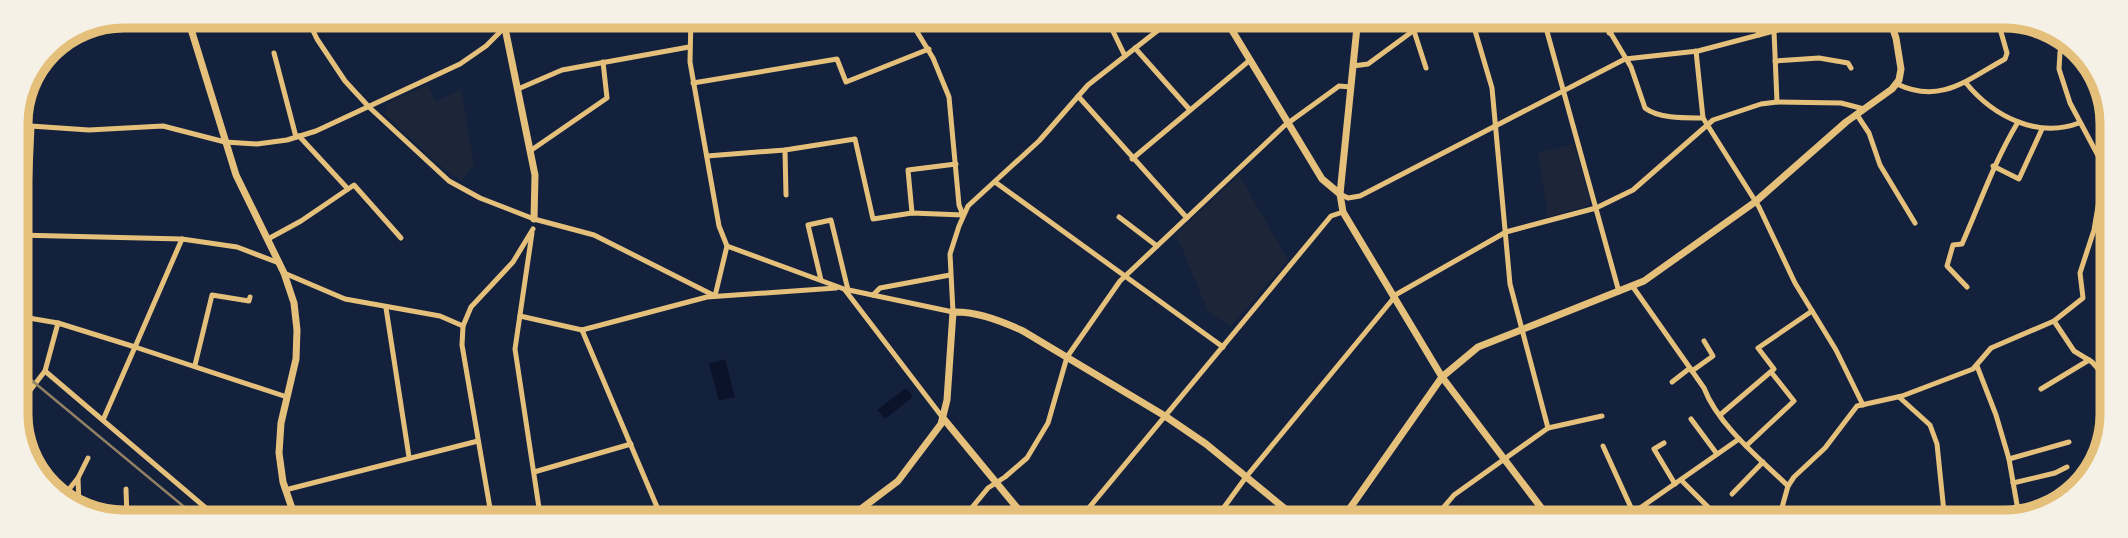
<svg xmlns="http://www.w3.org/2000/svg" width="2128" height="538" font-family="'PT Sans Narrow',sans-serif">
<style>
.green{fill:#1d2539}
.water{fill:#0b132b}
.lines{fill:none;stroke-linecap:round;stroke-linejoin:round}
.minor{stroke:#e5c07b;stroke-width:5}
.tertiary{stroke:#e5c07b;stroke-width:7}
.rail{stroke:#918062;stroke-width:2.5}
.rim{fill:none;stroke:#e5c07b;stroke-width:9}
</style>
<rect width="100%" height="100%" fill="#14213d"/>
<g class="green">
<path d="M427 85 436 102 461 89 474 164 461 181 438 164 385 114 388 103Z"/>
<path d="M1574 144 1590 201 1589 205 1548 217 1538 153Z"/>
<path d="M1239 175 1288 260 1231 326 1208 311 1176 234Z"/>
<path d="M2110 417V435L2098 455 2091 441 2090 427Z"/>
</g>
<g class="water">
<path d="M725 359 735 397 719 401 709 364Z"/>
<path d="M906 388 913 397 885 419 877 410Z"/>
</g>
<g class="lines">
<g class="minor">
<path d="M306 16 317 39 345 81 369 107 449 181 480 198 534 219 594 235 715 296 727 246"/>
<path d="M691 16 690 62 719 226 727 246 844 289 953 312 950 254 959 226 968 206 1039 141 1088 85 1175 17"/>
<path d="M1106 17 1125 56"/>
<path d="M1543 17 1619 292"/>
<path d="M1601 17 1631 67 1645 108C1659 119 1686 118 1703 118L1759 207 1795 283 1836 350 1863 405"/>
<path d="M1755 18 1759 35"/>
<path d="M916 29 939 17"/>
<path d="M1414 31 1426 68"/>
<path d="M1774 31 1777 102"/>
<path d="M1609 33 1628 17"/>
<path d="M1135 48 1190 110"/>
<path d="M1696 51 1703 118"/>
<path d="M274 53 296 137"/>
<path d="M1775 61 1819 58 1848 63 1851 68"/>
<path d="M1353 66 1368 64 1432 17"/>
<path d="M693 83 837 59 846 82 929 49"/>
<path d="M1966 83C1993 116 2037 139 2079 123"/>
<path d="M1897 84C1941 105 1968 79 2005 59L2007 53 1997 18"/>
<path d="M518 89 562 70 689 47"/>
<path d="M1078 96 1187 218"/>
<path d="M1857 115 1869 133 1880 165 1915 223"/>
<path d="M16 125 89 130 163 126 225 142 257 144 287 140 316 131 460 64 486 46 516 16"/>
<path d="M299 136 348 189"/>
<path d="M785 150 786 195"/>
<path d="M530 151 607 98 603 62"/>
<path d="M707 156 785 150 855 139 873 219 912 213 963 215 959 205 949 97 933 58 908 17"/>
<path d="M1132 159 1250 60"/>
<path d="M1993 166 2019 179 2042 129"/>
<path d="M995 182 1223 347"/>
<path d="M2102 193 2106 186 2110 158"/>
<path d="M1340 194 1348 198 1360 196 1625 59 1698 51 1823 18"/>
<path d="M912 213 908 170 956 164"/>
<path d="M1119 217 1157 246"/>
<path d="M532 233 515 349 541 521"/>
<path d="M17 235 182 239"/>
<path d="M27 235 32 127"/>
<path d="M268 239 301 221 354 185 401 238"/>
<path d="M284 273 345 299 440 316 463 326"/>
<path d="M821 280 808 225 831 220 848 290"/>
<path d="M1633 287 1704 388C1718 425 1759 458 1788 486"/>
<path d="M1967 287 1947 266 1953 245 1962 244C1981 201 1994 162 2018 122"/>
<path d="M845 290 943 418"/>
<path d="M873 295 880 288 950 275"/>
<path d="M386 308 409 457"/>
<path d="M17 316 58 323"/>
<path d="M520 316 582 330 707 297 836 288"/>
<path d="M2054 321 2074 351 2092 362 2110 382"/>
<path d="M582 330 663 521"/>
<path d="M195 365 212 295 249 301 250 297"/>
<path d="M1977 366 1996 415 2009 459 2019 516 2003 522"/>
<path d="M45 371 220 520"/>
<path d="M1692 371 1713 356 1704 341"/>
<path d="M1672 382 1690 368"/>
<path d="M2041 389 2089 360"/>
<path d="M1899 397 1930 425 1937 444 1945 522"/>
<path d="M18 406 45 371 58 323 135 347 182 239 237 247 279 263"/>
<path d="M1720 415 1774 369 1758 348 1812 311"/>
<path d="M1691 419 1717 454"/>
<path d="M103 420 135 347 287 397"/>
<path d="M1548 428 1602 416"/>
<path d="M1664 443 1654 449 1675 484"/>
<path d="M1603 446 1633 512"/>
<path d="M1746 446 1794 401 1771 372"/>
<path d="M2009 459 2069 442"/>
<path d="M534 472 631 444"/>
<path d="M78 478 88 458"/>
<path d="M1681 480 1712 511"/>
<path d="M2013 483 2055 473 2067 467"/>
<path d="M126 489 127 520"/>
<path d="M285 490 478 441"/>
<path d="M1732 494 1763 462"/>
<path d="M62 498 78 478 79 507"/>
<path d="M1640 508 1739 439"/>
<path d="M1847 516 1850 522"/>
<path d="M492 520 462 345 463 326 471 307 513 262 533 229"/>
<path d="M961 521 988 488 1005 477 1027 458 1048 423 1067 357 1120 281 1284 126 1335 89 1339 86 1351 87"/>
<path d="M1078 521 1331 216 1343 212"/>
<path d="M1214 521 1246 477 1397 294 1506 232 1596 208 1633 190 1713 120 1761 104 1777 102 1841 103 1864 109"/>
<path d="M1432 521 1454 495 1548 428 1510 284 1492 88 1471 17"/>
<path d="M1613 522 1640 508 1654 522"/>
<path d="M1778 522 1788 486 1794 477 1825 448 1857 406 1902 396 1973 369 1991 348 2054 321 2083 298 2080 273 2094 230 2103 177 2102 163 2070 103 2059 69 2060 52 2071 42"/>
</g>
<g class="tertiary">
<path d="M187 16 236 175 284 273 294 303 297 330 296 359 281 423 279 453 283 482 296 520"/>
<path d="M1224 17 1322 179 1340 194"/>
<path d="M1358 17 1340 194 1343 212 1442 377 1552 522"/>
<path d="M505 28 535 175 534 219"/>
<path d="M943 418 1028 521"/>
<path d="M845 521 898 481 941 424 947 400 953 312C977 311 1002 321 1023 331L1165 416 1206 444 1300 521"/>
<path d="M1341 521 1442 377 1478 347 1644 281 1755 202 1846 122 1892 89 1899 80 1901 69 1896 38 1889 18"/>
</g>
<path class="rail" d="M18 369 200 520"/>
</g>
<path d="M0 0H2128V538H0ZM124 28H2004A96 96 0 0 1 2100 124V414A96 96 0 0 1 2004 510H124A96 96 0 0 1 28 414V124A96 96 0 0 1 124 28Z" fill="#f6f1e7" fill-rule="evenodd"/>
<path class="rim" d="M124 28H2004A96 96 0 0 1 2100 124V414A96 96 0 0 1 2004 510H124A96 96 0 0 1 28 414V124A96 96 0 0 1 124 28Z"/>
</svg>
